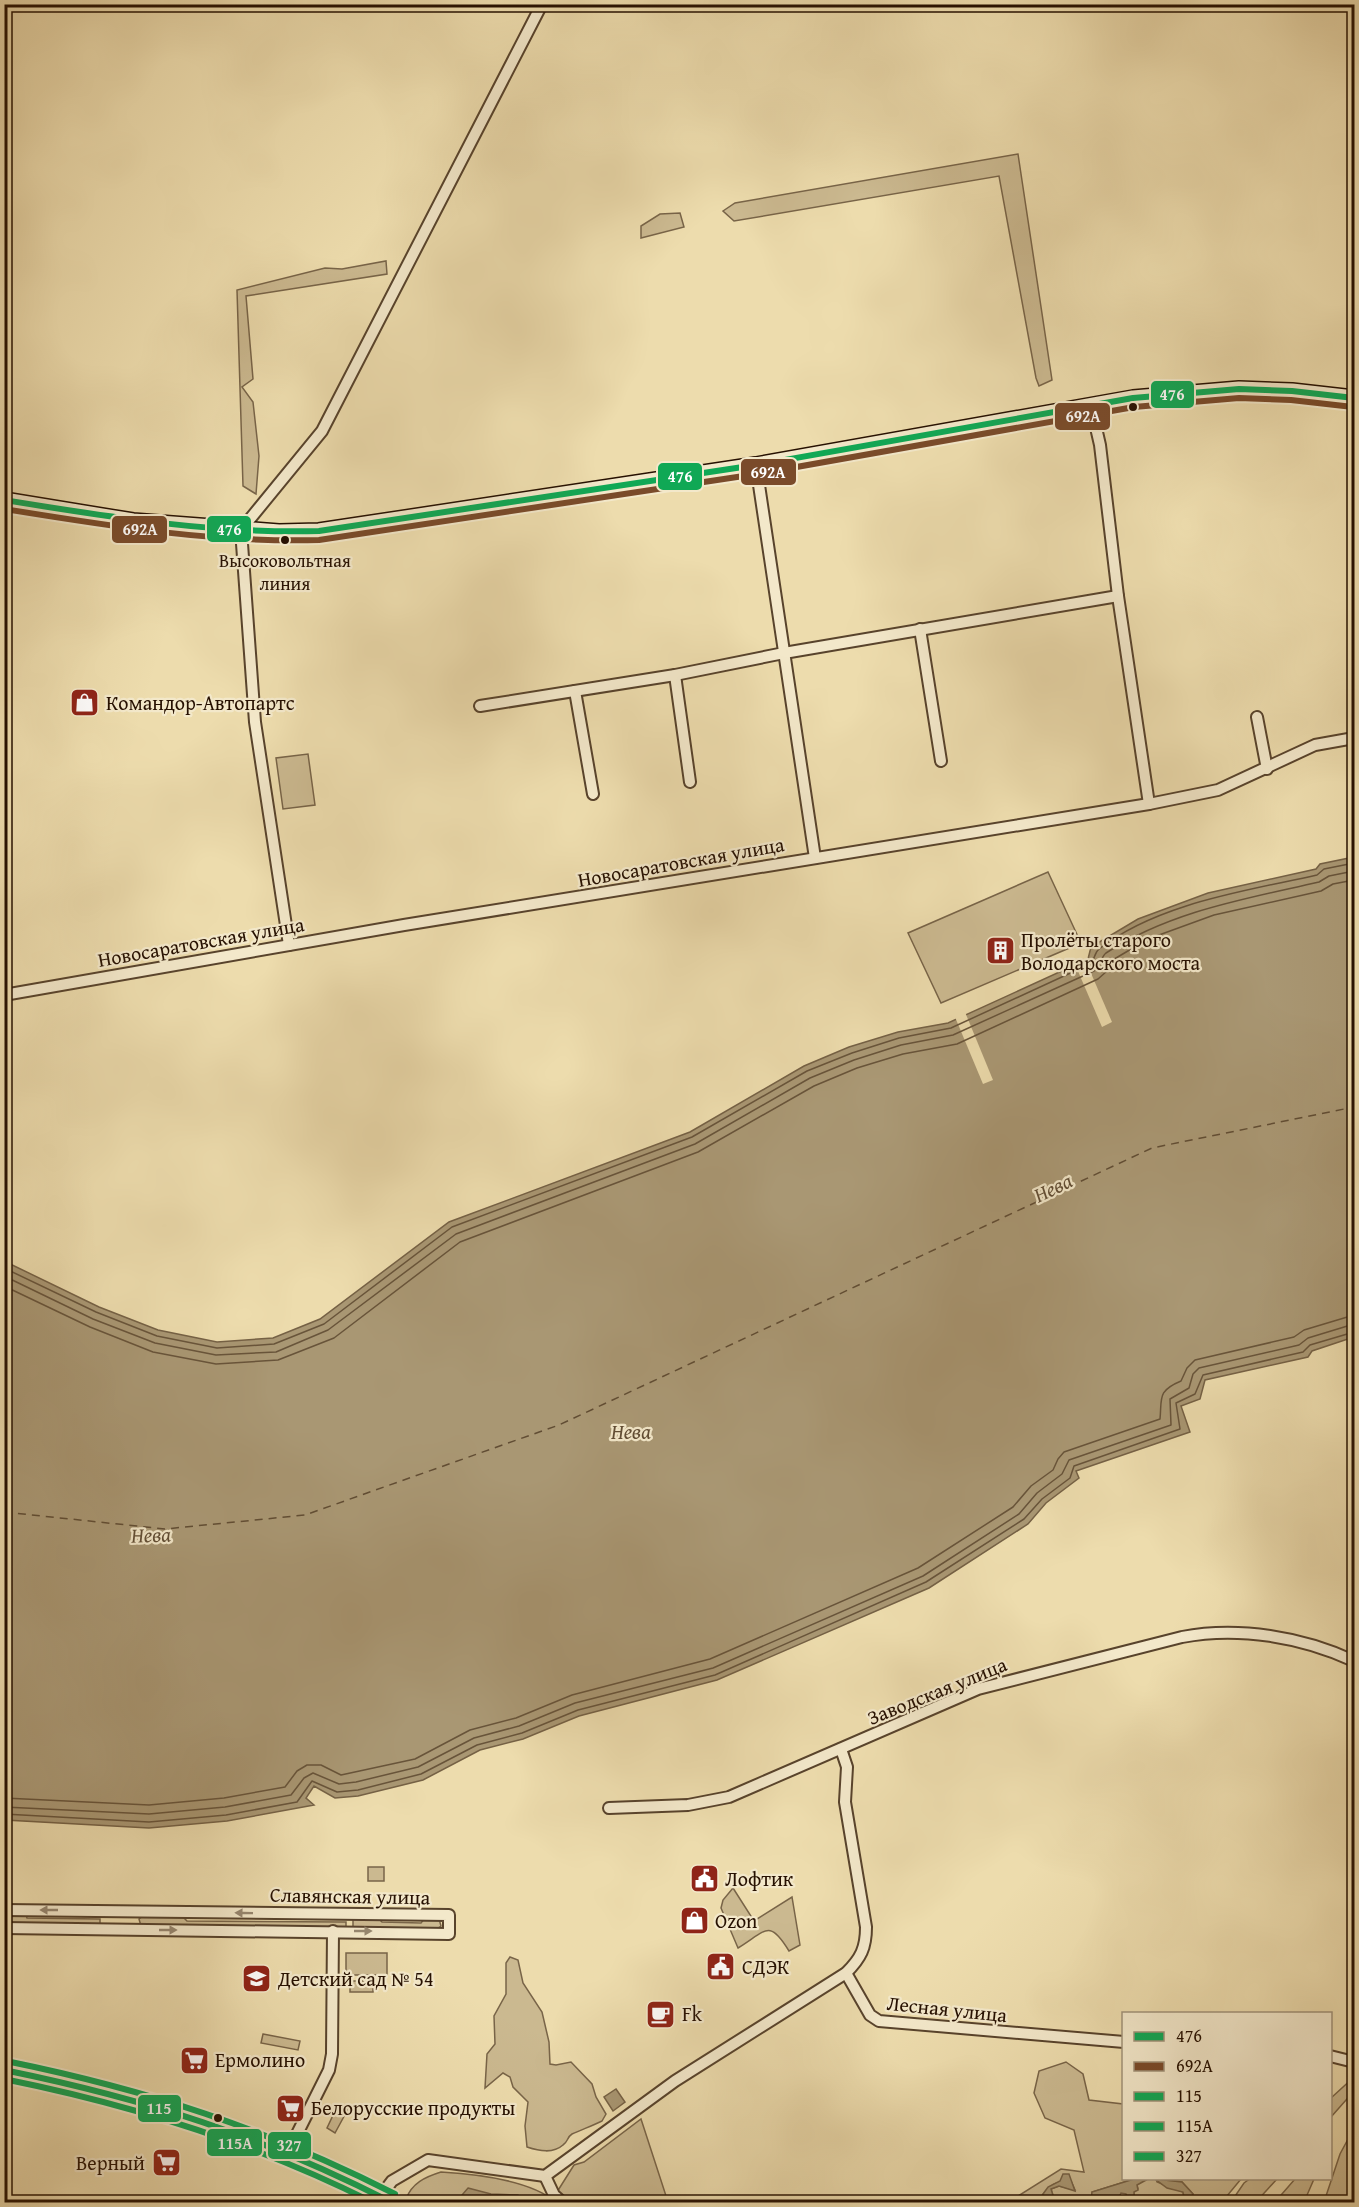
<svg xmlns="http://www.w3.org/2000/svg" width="1359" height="2207" font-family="'Gentium Book Plus',serif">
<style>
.green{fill:#cbb990;stroke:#786448;stroke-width:1.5}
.water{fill:#a99773;stroke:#756145;stroke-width:1.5}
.pier{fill:#eddcad}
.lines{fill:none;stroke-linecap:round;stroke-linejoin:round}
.shore{stroke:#68543a;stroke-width:1.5}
.ferry{stroke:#614d34;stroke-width:1.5;stroke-dasharray:8 6;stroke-linecap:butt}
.street-casing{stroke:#58432c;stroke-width:14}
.secondary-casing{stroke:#261001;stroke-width:18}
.primary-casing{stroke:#261001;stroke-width:20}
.street{stroke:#f3e8ca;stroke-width:10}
.secondary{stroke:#f3e8ca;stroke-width:15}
.primary{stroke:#eddcad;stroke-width:16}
.bus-1-casing{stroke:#f3e8ca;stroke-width:10}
.bus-2-casing{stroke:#f3e8ca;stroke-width:10}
.bus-3-casing{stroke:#f3e8ca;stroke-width:10}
.bus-4-casing{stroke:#f3e8ca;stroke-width:10}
.bus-5-casing{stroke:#f3e8ca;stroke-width:10}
.bus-1{stroke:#10a855;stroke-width:6}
.bus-2{stroke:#7a4b2a;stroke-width:6}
.bus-3{stroke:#10a855;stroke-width:6}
.bus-4{stroke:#10a855;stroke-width:6}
.bus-5{stroke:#10a855;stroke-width:6}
.oneway{fill:#978770}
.bus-dot{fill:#261001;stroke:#f3e8ca;stroke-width:2}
.labels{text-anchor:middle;stroke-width:4.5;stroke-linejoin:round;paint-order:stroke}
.bus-label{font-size:18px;fill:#261001;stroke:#f3e8ca}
.poi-label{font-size:20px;fill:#261001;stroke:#f3e8ca;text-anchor:start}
.street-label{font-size:20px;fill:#261001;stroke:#f3e8ca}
.water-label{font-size:21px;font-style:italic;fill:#614d34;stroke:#f3e8ca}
.line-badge{stroke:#f3e8ca;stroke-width:2}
.badge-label{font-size:16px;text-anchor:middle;font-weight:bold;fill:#fff}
</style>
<rect width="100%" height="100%" fill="#eddcad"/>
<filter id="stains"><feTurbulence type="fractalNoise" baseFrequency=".00333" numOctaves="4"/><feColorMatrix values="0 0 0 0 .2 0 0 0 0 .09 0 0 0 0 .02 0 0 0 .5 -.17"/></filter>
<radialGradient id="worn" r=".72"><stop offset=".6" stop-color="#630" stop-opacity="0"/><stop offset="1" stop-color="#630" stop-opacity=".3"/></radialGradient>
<g class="green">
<path d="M1018 154 1052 380 1039 386 1036 378 999 176 734 221 723 211 735 203Z"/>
<path d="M680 213 684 227 641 238V226L660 214Z"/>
<path d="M386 261 387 274 246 296 253 379 242 387 253 402 259 456 256 494 243 486 237 290 325 268 342 269Z"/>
<path d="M308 754 315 805 283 809 276 758Z"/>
<path d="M1048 872 1081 943 941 1003 908 933Z"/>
<rect x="368" y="1867" width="16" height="14"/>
<path d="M733 1888 754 1921 792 1897 800 1945 789 1951C769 1918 766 1931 738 1948L721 1908 723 1900Z"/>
<path d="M5 1913 26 1915 27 1918 100 1919V1925H5Z"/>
<path d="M143 1916 183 1917 187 1921 346 1922V1929L141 1926 139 1919Z"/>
<path d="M425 1918 439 1919 441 1926 437 1929H353V1919H379L382 1922 421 1923Z"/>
<rect x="346" y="1953" width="41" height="22"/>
<path d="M510 1957 518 1960 523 1983 542 2012 549 2042 550 2064 556 2065 571 2062 592 2084 596 2097 606 2114 602 2121C592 2126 583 2129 572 2134 567 2137 568 2142 563 2145 553 2154 539 2151 527 2147L525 2126 528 2102 513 2087 510 2077 503 2073 485 2088 487 2054 495 2044 494 2016 506 1994V1963Z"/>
<rect x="350" y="1981" width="23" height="11"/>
<path d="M263 2034 300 2041 298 2050 261 2043Z"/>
<path d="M1066 2062 1083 2074 1089 2100 1123 2104 1124 2178 1134 2179 1092 2192 1091 2202H1055L1051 2189 1059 2186 1075 2190 1071 2181C1056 2181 1049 2185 1041 2197L1025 2198 1027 2202H1021L1018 2196 1061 2169 1084 2172 1074 2130 1045 2118 1034 2093 1039 2071Z"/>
<path d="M1354 2077V2091L1331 2117V2098Z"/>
<path d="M336 2109H348L335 2133 327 2128Z"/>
<path d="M641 2119 668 2202H567L557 2192 574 2165 584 2162Z"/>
<path d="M1354 2128V2202H1324L1340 2154Z"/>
<path d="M441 2172C475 2174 530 2180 556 2202H408L406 2199C412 2183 425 2177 441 2172Z"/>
<path d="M1251 2178 1277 2179 1256 2202H1231L1244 2183Z"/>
<path d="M1146 2179H1241L1222 2202H1191L1193 2194 1182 2182 1156 2179 1157 2182 1183 2192 1185 2202H1134V2192L1138 2189 1137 2185Z"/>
<path d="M1295 2179H1314L1304 2202H1275Z"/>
</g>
<g class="water">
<path d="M1354 857V1337L1312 1351 1308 1357 1205 1380 1200 1399 1181 1406 1190 1432 1076 1471 1079 1478 1046 1503 1028 1524 929 1588 717 1680 579 1716 523 1739 480 1750 423 1780 358 1796 335 1798 314 1786 306 1798 314 1805 227 1821 149 1828 5 1820 4 1261 99 1307 158 1330 217 1342 273 1338 320 1319 449 1222 690 1132 804 1066 849 1047 898 1032 948 1023 1088 959 1091 947 1138 919 1208 893 1316 869 1320 864Z"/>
<path d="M616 2089 625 2102 613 2111 604 2097Z"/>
<path d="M1063 2174H1069L1075 2191 1059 2186 1051 2189 1055 2202H1027L1025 2197H1041L1048 2187 1060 2181Z"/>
<path d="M1134 2179H1148L1137 2185 1138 2190 1134 2192V2202H1129L1126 2194 1121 2193 1117 2202H1113V2196H1108L1106 2202H1091L1092 2192Z"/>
<path d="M1155 2179 1182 2182 1193 2194 1191 2202H1185L1183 2192 1167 2188Z"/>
<path d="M468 2188 491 2194 518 2195 522 2202H456Z"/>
</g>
<g class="pier">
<path d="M1084 957 1112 1022 1102 1027 1074 962Z"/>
<path d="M965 1012 993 1080 983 1084 955 1017Z"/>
</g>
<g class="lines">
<g class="shore">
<path d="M4 1268 96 1312 157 1336 217 1348 274 1344 324 1324 452 1227 692 1137 807 1071 852 1053 899 1038 951 1028 1090 964C1095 960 1094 953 1099 949 1158 903 1246 891 1317 875L1324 869 1354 863"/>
<path d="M4 1276 93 1319 155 1343 216 1355 276 1352 328 1330 456 1234 695 1144 810 1078 854 1060 901 1045 953 1035 1094 971C1101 966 1100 958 1106 953 1171 911 1245 899 1319 882L1329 876 1354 871"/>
<path d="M4 1286 90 1327 153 1352 216 1364 278 1360 334 1338 460 1242 698 1152 814 1086 857 1068 903 1054 957 1044 1098 979 1107 971 1111 961 1148 939 1214 915 1321 891 1333 884 1354 880"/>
<path d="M4 1798 149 1805 224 1798 285 1787 297 1771 307 1765H321L341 1775 415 1759 470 1730 516 1718 572 1695 710 1659 918 1568 1013 1507 1031 1486 1053 1470 1058 1459 1064 1452 1160 1419C1162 1398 1157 1391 1181 1381L1187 1368 1195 1360 1294 1337 1304 1330 1354 1315"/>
<path d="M4 1807 149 1814 225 1807 291 1795 304 1778 313 1773 339 1784 356 1782 418 1767 474 1738 519 1726 575 1703 713 1668 923 1576 1019 1514 1037 1493 1062 1474 1069 1460 1171 1425 1170 1399 1189 1388 1193 1374 1199 1368 1299 1345 1308 1338 1354 1324"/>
<path d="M4 1814 149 1822 226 1815 297 1802 312 1781 337 1792 358 1790 421 1774 477 1745 522 1733 578 1710 715 1675 926 1582 1024 1519 1042 1499 1070 1478 1074 1466 1180 1429 1176 1403 1195 1394 1203 1375 1303 1352 1310 1345 1354 1332"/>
</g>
<path class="ferry" d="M4 1512 165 1529 305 1515 559 1425 1152 1148 1354 1107"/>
<defs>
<g id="street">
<path d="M1091 406 1100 445 1118 596 1149 804"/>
<path d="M756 465 815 858"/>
<path d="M920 629 941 761"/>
<path d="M675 675 690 782"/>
<path d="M575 691 593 794"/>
<path d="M480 706 675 675 784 653 1118 596"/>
<path d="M1257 717 1267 769"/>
<path d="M289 945 255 722 241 530 322 431 542 4"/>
<path d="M4 995 404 925 1149 804 1218 790 1315 745 1354 738"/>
<path d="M609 1808 688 1805 729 1797 978 1689 1182 1637C1238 1626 1303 1637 1354 1661"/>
<path d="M4 1910 449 1915V1934L4 1928"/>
<path d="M846 1973 870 2015 879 2021 1124 2042"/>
<path d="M1330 2056 1354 2062"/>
<path d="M288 2152 329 2070 332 2054 333 1931"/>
<path d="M545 2176 554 2195 562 2202"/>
<path d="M380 2197 392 2181 428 2160 545 2176 675 2081 846 1973C861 1958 866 1948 866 1927L845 1802 847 1767 841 1749"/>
</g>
<path id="secondary" d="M4 500 133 521 279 532 319 531 756 465 1133 398 1239 389 1292 391 1354 398"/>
<path id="primary" d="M4 2070C48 2079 91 2087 134 2099 223 2124 309 2159 391 2202"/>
</defs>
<use href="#street" class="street-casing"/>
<use href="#secondary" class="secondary-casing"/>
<use href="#primary" class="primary-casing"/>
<use href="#street" class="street"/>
<use href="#secondary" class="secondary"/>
<use href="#primary" class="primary"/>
<defs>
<path id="bus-1" d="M4 500C109 517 213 534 319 531L756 465 1133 398 1239 389 1292 391 1354 398"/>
<path id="bus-2" d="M4 509C109 526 213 543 319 540L757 474 1134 407 1239 398 1291 400 1353 407"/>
<path id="bus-3" d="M4 2070C146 2099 262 2136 391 2202"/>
<path id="bus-4" d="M4 2079C133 2105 255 2143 372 2202"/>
<path id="bus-5" d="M6 2061C148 2090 265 2128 395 2194"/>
</defs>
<use href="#bus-1" class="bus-1-casing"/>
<use href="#bus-2" class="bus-2-casing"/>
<use href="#bus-3" class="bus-3-casing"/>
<use href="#bus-4" class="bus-4-casing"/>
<use href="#bus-5" class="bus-5-casing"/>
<use href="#bus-1" class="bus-1"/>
<use href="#bus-2" class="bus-2"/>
<use href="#bus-3" class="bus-3"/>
<use href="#bus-4" class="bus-4"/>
<use href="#bus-5" class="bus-5"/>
</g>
<defs><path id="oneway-solid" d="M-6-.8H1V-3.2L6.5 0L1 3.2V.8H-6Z" transform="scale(1.5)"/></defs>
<g class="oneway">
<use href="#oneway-solid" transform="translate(49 1910) rotate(-180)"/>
<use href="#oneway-solid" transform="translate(244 1913) rotate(-179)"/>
<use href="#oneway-solid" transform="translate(168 1930)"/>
<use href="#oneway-solid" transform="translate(363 1931)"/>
</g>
<defs>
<symbol id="shop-square" viewBox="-11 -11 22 22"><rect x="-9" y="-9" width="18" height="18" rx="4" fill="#8f2418" stroke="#f3e8ca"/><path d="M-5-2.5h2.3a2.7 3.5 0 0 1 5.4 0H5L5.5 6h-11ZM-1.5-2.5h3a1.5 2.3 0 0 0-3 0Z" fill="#fff"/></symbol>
<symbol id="building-square" viewBox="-11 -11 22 22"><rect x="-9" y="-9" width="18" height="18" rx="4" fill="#8f2418" stroke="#f3e8ca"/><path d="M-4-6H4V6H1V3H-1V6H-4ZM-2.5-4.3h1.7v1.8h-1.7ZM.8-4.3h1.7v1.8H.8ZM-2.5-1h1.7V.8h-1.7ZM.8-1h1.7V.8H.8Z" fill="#fff"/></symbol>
<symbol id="civic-square" viewBox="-11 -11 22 22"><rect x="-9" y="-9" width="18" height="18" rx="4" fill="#8f2418" stroke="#f3e8ca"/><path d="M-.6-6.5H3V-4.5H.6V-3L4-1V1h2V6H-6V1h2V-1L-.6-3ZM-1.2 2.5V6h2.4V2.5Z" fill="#fff"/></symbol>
<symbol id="school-square" viewBox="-11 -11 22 22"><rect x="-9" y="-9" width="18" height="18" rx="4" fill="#8f2418" stroke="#f3e8ca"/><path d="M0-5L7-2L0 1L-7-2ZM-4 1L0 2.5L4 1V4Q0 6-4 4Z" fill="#fff"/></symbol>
<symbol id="cafe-square" viewBox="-11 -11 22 22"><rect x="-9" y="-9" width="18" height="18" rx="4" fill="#8f2418" stroke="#f3e8ca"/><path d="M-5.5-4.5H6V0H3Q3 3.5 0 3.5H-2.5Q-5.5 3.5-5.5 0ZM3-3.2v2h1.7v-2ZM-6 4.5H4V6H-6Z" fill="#fff"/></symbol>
<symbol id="supermarket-square" viewBox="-11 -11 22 22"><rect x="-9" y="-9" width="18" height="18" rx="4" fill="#8f2418" stroke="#f3e8ca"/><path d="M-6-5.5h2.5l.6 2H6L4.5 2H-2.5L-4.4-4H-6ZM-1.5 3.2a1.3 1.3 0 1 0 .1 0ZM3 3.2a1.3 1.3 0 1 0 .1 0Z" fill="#fff"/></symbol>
</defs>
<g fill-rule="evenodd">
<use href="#shop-square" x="68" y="686" width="33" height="33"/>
<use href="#building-square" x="984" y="934" width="33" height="33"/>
<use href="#civic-square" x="688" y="1862" width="33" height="33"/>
<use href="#shop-square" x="678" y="1904" width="33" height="33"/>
<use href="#civic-square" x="704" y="1950" width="33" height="33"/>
<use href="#school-square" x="240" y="1962" width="33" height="33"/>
<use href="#cafe-square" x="644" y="1998" width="33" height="33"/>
<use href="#supermarket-square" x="178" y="2044" width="33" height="33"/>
<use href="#supermarket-square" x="274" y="2092" width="33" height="33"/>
<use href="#supermarket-square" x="150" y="2146" width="33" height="33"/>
</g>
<g class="bus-dot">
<circle cx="1133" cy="407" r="5"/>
<circle cx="285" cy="540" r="5"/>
<circle cx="218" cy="2118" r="5"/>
</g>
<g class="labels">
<g class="bus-label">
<text x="285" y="567">Высоковольтная<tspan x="285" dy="23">линия</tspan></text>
</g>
<g class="poi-label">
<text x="106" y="710">Командор-Автопартс</text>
<text x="1021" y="947">Пролёты старого<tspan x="1021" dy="23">Володарского моста</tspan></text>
<text x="725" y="1886">Лофтик</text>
<text x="715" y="1928">Ozon</text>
<text x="742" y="1974">СДЭК</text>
<text x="278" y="1986">Детский сад № 54</text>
<text x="682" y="2021">Fk</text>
<text x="215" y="2067">Ермолино</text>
<text x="311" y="2115">Белорусские продукты</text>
<text x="145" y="2170" text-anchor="end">Верный</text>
</g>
<g class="street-label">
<text transform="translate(681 862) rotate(-10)" y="7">Новосаратовская улица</text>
<text transform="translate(201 942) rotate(-10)" y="7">Новосаратовская улица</text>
<text transform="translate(937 1691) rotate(-22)" y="7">Заводская улица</text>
<text transform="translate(350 1896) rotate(1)" y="7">Славянская улица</text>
<text transform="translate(947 2009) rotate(6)" y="7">Лесная улица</text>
</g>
<g class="water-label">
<text transform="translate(1053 1188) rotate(-26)" y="7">Нева</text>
<text x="631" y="1439">Нева</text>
<text transform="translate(151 1535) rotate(-2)" y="7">Нева</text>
</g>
</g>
<g class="line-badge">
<rect x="1150" y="380" width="45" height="29" rx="6" fill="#10a855"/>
<rect x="1054" y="402" width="57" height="29" rx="6" fill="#7a4b2a"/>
<rect x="740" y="458" width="57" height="28" rx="6" fill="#7a4b2a"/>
<rect x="657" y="462" width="46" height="29" rx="6" fill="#10a855"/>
<rect x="206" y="515" width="46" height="28" rx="6" fill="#10a855"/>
<rect x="111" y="515" width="57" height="29" rx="6" fill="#7a4b2a"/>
<rect x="137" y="2094" width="45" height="29" rx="6" fill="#10a855"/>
<rect x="206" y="2128" width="57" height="29" rx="6" fill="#10a855"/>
<rect x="267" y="2131" width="45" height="29" rx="6" fill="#10a855"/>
</g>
<g class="badge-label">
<text x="1172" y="400">476</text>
<text x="1083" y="422">692А</text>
<text x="768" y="478">692А</text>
<text x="680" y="482">476</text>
<text x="229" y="535">476</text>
<text x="140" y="535">692А</text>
<text x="159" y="2114">115</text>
<text x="235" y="2149">115А</text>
<text x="289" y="2151">327</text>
</g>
<rect width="1359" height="2207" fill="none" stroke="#eddcad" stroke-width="24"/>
<rect x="6" y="6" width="1347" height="2195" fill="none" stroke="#261001" stroke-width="3"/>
<rect x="12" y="12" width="1335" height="2183" fill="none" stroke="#261001" stroke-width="1.5"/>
<rect x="1122" y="2012" width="210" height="168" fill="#f3e8ca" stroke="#a1927a" stroke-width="1.5"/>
<rect x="1134" y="2032" width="30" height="9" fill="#10a855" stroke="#a1927a" stroke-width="1.5"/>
<text x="1176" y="2042" font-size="18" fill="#261001">476</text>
<rect x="1134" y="2062" width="30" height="9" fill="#7a4b2a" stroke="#a1927a" stroke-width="1.5"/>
<text x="1176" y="2072" font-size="18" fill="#261001">692А</text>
<rect x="1134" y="2092" width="30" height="9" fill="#10a855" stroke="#a1927a" stroke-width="1.5"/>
<text x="1176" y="2102" font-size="18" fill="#261001">115</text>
<rect x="1134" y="2122" width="30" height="9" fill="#10a855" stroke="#a1927a" stroke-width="1.5"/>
<text x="1176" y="2132" font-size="18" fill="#261001">115А</text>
<rect x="1134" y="2152" width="30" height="9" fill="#10a855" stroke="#a1927a" stroke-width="1.5"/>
<text x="1176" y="2162" font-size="18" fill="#261001">327</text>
<rect width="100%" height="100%" filter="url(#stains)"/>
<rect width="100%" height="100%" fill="url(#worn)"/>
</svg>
